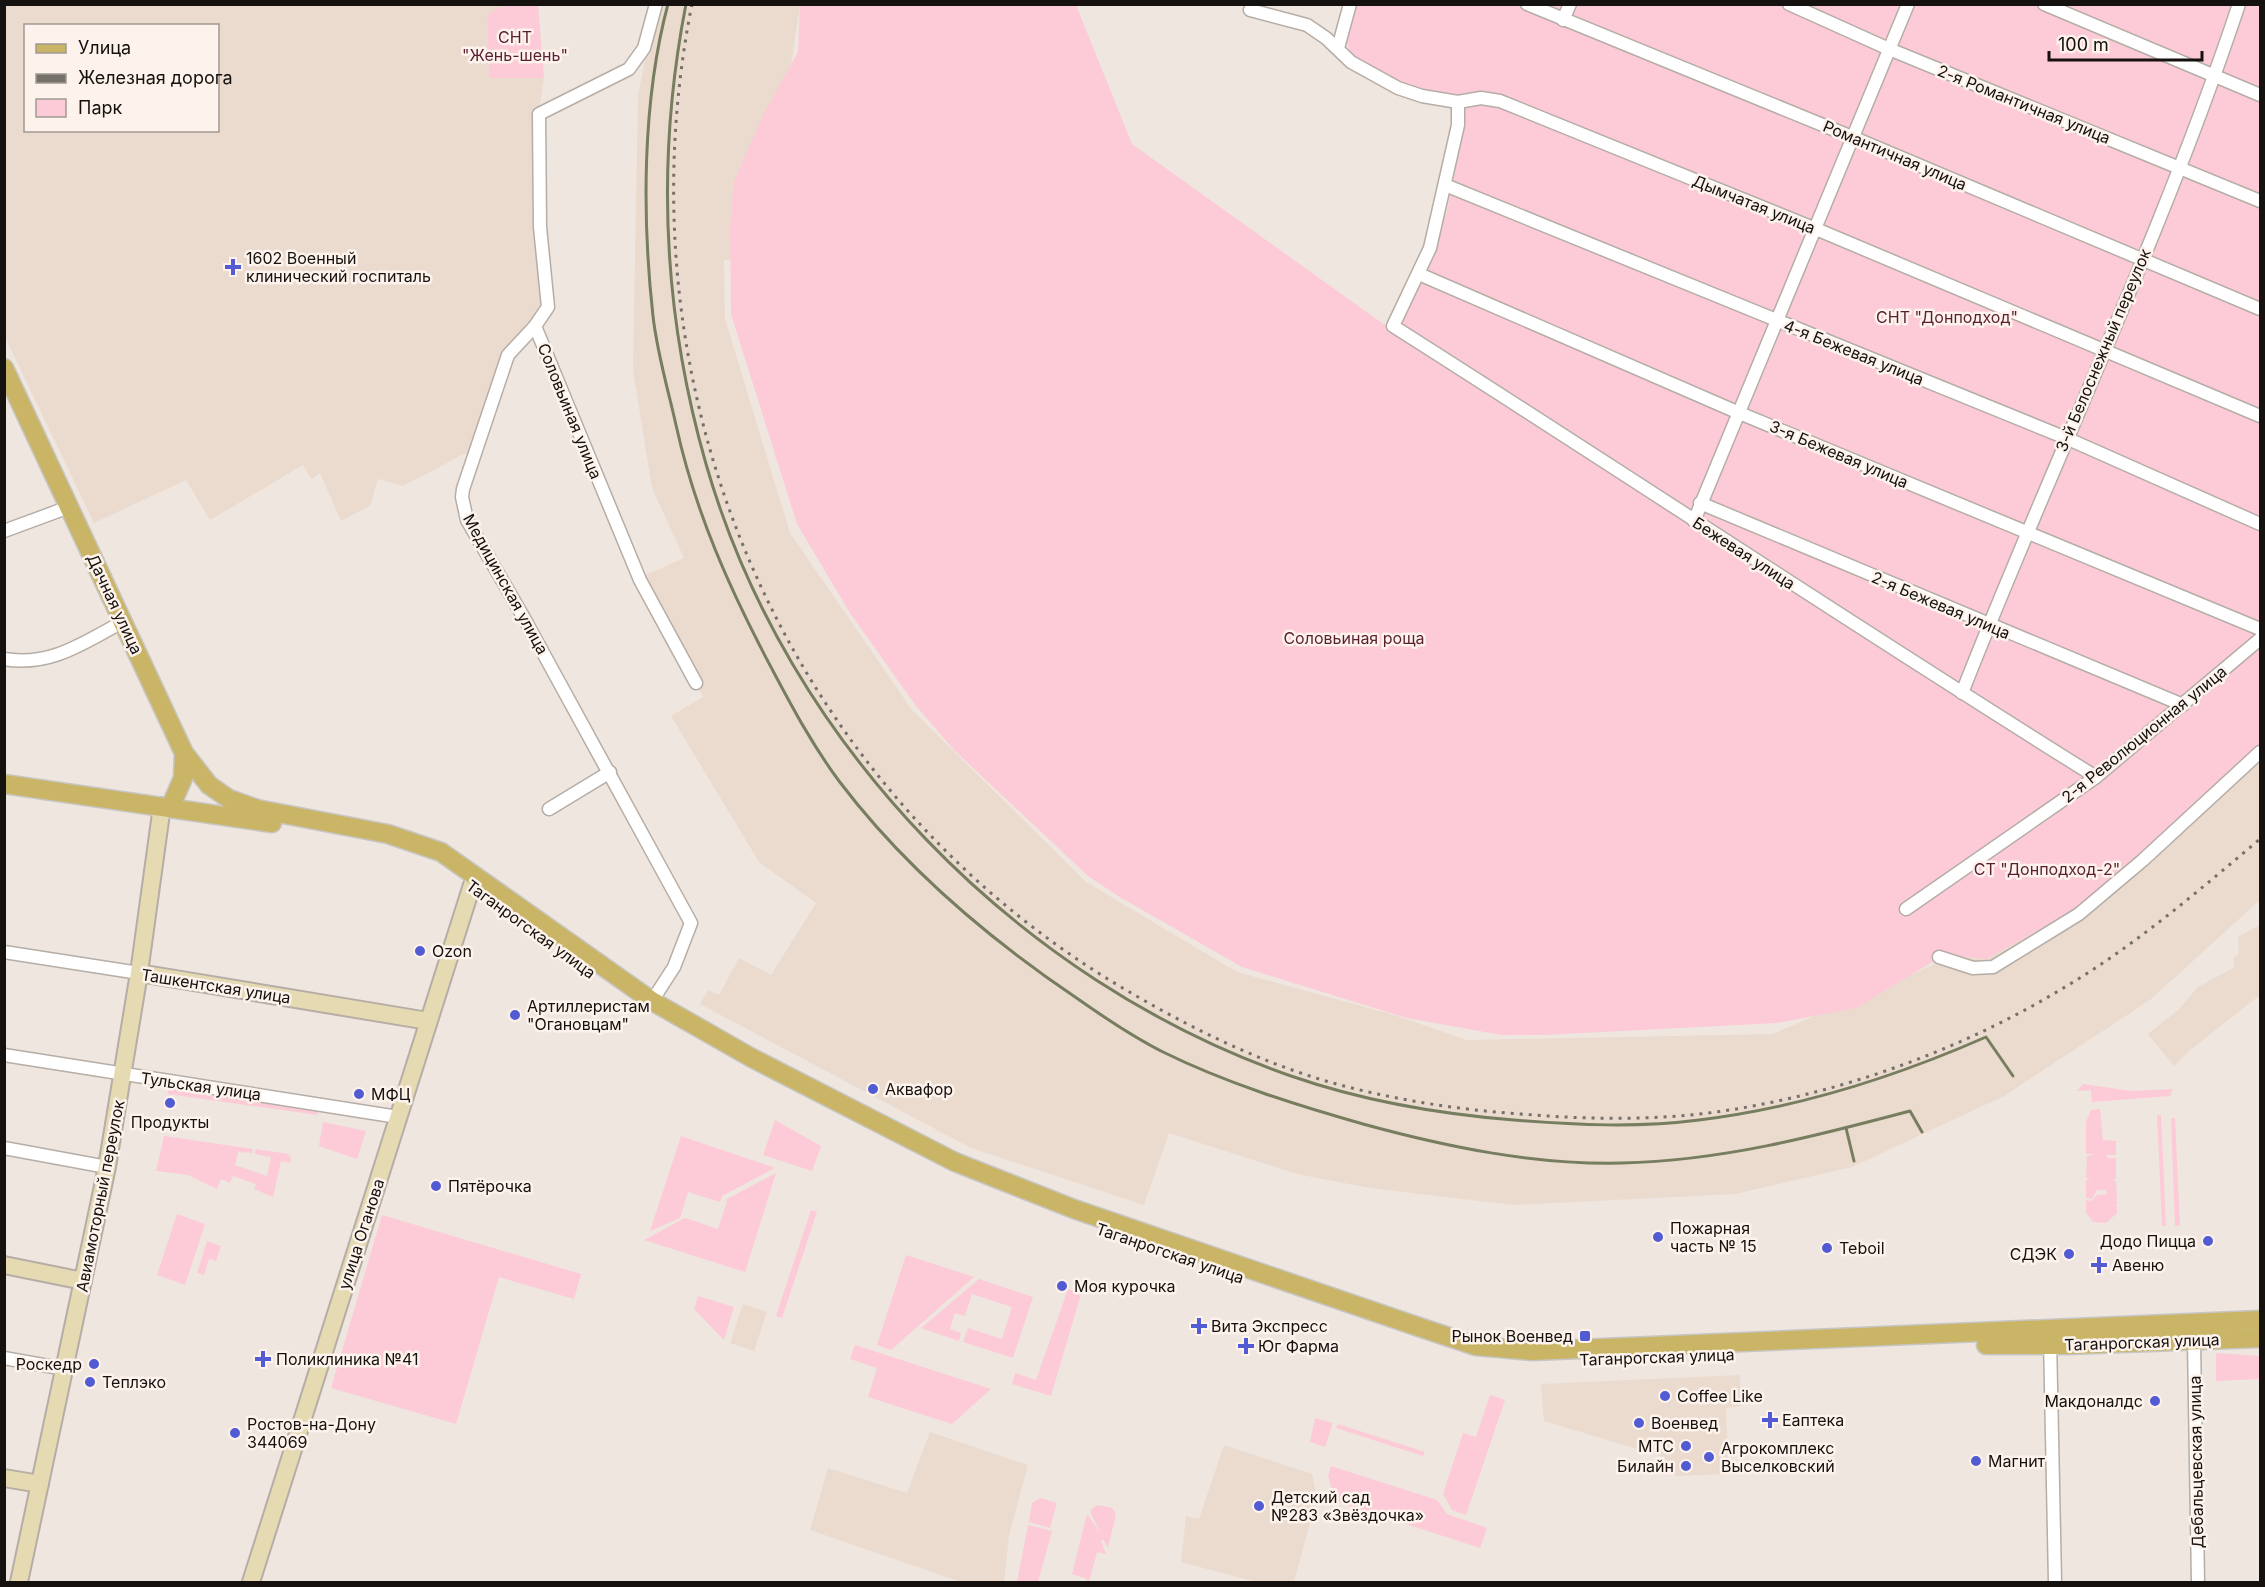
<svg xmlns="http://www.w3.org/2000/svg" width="2265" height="1587" font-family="Inter,sans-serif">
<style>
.built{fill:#ebdbcf;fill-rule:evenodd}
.green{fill:#fccbd7}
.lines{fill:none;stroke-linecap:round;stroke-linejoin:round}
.stream{stroke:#777d5f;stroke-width:3}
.street-casing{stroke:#b5ada6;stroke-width:15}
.secondary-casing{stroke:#b5ada6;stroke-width:20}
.primary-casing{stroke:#c7c6c5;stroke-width:21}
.street{stroke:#fff;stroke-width:12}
.secondary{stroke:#e5dab2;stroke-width:16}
.primary{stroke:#cab566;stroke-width:18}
.rail{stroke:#76706b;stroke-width:3;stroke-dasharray:3 6;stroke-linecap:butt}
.poi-dot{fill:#525bd1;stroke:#fdf3ec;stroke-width:2}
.labels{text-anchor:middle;stroke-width:5;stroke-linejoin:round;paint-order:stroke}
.park-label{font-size:16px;fill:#591e31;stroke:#fdf3ec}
.street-label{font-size:16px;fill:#14110e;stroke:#fdf3ec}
.poi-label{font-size:16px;fill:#14110e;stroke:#fdf3ec;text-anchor:start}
</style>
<rect width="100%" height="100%" fill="#efe6df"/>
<g class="built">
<path d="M5 5H504L487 15 489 78H544L540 104 536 203 544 295 539 314 508 345 472 454H464L403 486 378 479 370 506 341 521 320 473 311 479 303 465 210 520 186 480 94 523 5 337ZM26 26H218V130H26Z"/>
<path d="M656 5H800L790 72 805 255 724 260 725 319 790 533 912 710 1086 882 1237 972 1394 1015 1467 1040 1773 1034 2026 925 2260 746V900L2150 1000 2004 1096 1852 1167 1735 1194 1513 1205 1370 1188 1297 1174 1169 1133 1144 1205 971 1148 700 1004 708 990 719 995 739 958 771 975 816 903 759 862 671 716 703 697 639 578 684 558 652 488 633 370 638 95Z"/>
<path d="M2260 925V995L2189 1051 2174 1066 2148 1034 2178 1010 2198 987 2235 967 2233 958 2239 954 2238 937Z"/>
<path d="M743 1304 767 1312 754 1351 730 1343Z"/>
<path d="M1740 1375 1741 1406 1726 1408 1728 1474 1675 1476 1664 1457 1544 1421 1541 1384Z"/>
<path d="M930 1432 1028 1465 1009 1536 1004 1582H961L810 1530 828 1468 907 1493Z"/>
<path d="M1224 1445 1312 1474 1317 1497 1294 1582H1256L1181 1562 1186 1516 1199 1519Z"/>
</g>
<g class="green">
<path d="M504 5H538L544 78H489L487 15Z"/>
<path d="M800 5H1076L1132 144 1389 328 1446 215 1465 123 1458 99 1423 94 1375 71 1353 55 1346 43 1354 5H2260V748L2075 910 1986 959 1944 955 1856 1008 1777 1023 1544 1035H1501L1407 1018 1242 967 1118 896 1088 876 955 751 916 706 850 613 797 524 731 314 730 227 734 181 763 115 798 52Z"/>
<path d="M2083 1084 2131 1091 2173 1089 2170 1096 2092 1102 2091 1090 2077 1091Z"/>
<path d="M169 1085 319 1107 317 1115 168 1094Z"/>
<path d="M2100 1109 2103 1140 2116 1141V1155H2107V1158H2116V1179L2112 1180 2116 1181 2117 1205H2112L2117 1206V1213L2106 1223 2093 1222 2086 1213V1200L2091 1201 2097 1195 2107 1194 2106 1190H2097L2092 1199 2086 1198V1180L2091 1179 2086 1178 2087 1156 2095 1154H2086V1122L2091 1110Z"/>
<path d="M2157 1115H2161L2166 1226H2162Z"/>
<path d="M2171 1118H2175L2180 1226H2175Z"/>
<path d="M775 1120 821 1146 812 1171 763 1155Z"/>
<path d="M323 1122 366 1131 357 1159 319 1146Z"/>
<path d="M164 1136 253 1149 252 1153 238 1152 235 1165 267 1176 271 1157 255 1154 256 1149 288 1154 291 1158 290 1163 281 1161 273 1197 254 1189 256 1184 233 1176 230 1183 221 1179 217 1189 188 1175 156 1171Z"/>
<path d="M681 1136 775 1168 722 1196 720 1202 688 1192 680 1218 650 1231Z"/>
<path d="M776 1173 745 1272 644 1240 685 1218 718 1229 726 1204H729L726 1203 727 1199Z"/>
<path d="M811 1210 817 1212 782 1318 776 1316Z"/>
<path d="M177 1214 205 1224 185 1285 157 1275Z"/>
<path d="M382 1215 581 1274 574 1299 499 1277 456 1424 331 1388Z"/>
<path d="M207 1241 221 1246 216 1261 209 1259 204 1275 197 1273Z"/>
<path d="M906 1255 974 1277 891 1350 877 1345Z"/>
<path d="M979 1279 1033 1297 1013 1358 963 1342 968 1328 1002 1339 1012 1307 972 1294 965 1316 955 1313 950 1329 961 1333 959 1341 921 1328Z"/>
<path d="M1068 1289 1081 1294 1051 1396 1012 1384 1015 1373 1036 1380Z"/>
<path d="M698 1296 734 1307 724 1340 694 1309Z"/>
<path d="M855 1345 991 1389 952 1424 868 1397 877 1368 850 1359Z"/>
<path d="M2216 1353 2260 1356V1379L2216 1381Z"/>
<path d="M1490 1395 1505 1400 1466 1515 1452 1510 1443 1494 1463 1433 1476 1437Z"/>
<path d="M1315 1418 1333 1423 1325 1447 1310 1442Z"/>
<path d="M1338 1424 1425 1452 1423 1456 1336 1428Z"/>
<path d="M1331 1466 1437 1500 1447 1514 1487 1528 1480 1548 1335 1501 1328 1476Z"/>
<path d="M1040 1498 1057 1503 1050 1528 1029 1522 1032 1503Z"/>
<path d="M1098 1505 1112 1508 1116 1514 1108 1548 1103 1539 1101 1541 1106 1554 1097 1552 1089 1582H1086L1087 1579 1072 1574 1087 1514 1101 1534 1091 1514V1509Z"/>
<path d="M1028 1525 1052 1531 1038 1582H1017Z"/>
</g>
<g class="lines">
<g class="stream">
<path d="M668 4C642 101 642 217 653 316 657 353 668 389 676 425 695 512 730 590 772 669 792 707 813 746 839 781 904 867 989 939 1078 999 1105 1018 1133 1037 1163 1052 1226 1083 1296 1105 1363 1124 1447 1147 1534 1165 1622 1163 1721 1161 1816 1136 1910 1111L1922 1132"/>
<path d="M686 4C656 158 663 314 706 464 786 744 1018 981 1291 1076 1363 1101 1439 1114 1514 1120 1575 1125 1638 1128 1699 1120 1798 1108 1895 1077 1986 1037L2013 1076"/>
<path d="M1846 1128 1854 1161"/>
</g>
<defs>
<g id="street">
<path d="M656 4 644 48 629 69 539 114 540 227 548 307 535 326 640 580 696 683"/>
<path d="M1527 4 1852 137 2260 309"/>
<path d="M1789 4 1889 49 2260 201"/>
<path d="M2044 4 2260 95"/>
<path d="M1250 10 1307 25 1326 38 1351 62 1398 88 1422 96 1458 102 1481 98 1500 101 1816 229 2260 416"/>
<path d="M1563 20 1570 4"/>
<path d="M1338 48 1350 4"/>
<path d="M1458 102V125L1430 248 1393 326C1628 475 1860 630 2096 777"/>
<path d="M1445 185 2066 438 2260 524"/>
<path d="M1419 274 1737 412 2260 629"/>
<path d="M535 326 508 355 463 489 462 497 467 520 524 618 691 923 674 967 652 1001"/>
<path d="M1700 503 2183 705"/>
<path d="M1694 521 1908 4"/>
<path d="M4 531 69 507"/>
<path d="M4 659C51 667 85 642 124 621"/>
<path d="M1962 693C2052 463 2161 239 2239 4"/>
<path d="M549 809 610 772"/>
<path d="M1906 909 2096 777 2260 639"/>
<path d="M4 952 139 973"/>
<path d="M1939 957 1973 968 1993 967 2079 914 2143 860 2260 752"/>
<path d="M4 1055 398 1117"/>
<path d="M4 1148 107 1167"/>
<path d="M2050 1338 2055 1582"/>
<path d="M2194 1341 2198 1582"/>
<path d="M4 1358 65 1369"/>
</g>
<g id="secondary">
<path d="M139 973 428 1021"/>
<path d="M4 1265 83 1281"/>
<path d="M4 1478 40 1484"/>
<path d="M19 1582 107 1167 139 973 162 806"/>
<path d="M251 1582 472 885"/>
</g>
<g id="primary">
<path d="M4 368 184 753 209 785 229 799 257 809 388 834 441 852 652 1001 752 1058 955 1162 1074 1209 1416 1326 1476 1346 1532 1351 2260 1320"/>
<path d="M4 784 272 823"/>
<path d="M170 808 183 778 184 753"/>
<path d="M1986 1345H2066L2260 1338"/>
</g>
</defs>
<use href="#street" class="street-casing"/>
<use href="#secondary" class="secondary-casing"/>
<use href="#primary" class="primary-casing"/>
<use href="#street" class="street"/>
<use href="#secondary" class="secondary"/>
<use href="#primary" class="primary"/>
<path class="rail" d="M692 4C615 390 784 789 1126 990 1194 1030 1267 1066 1344 1086 1402 1101 1461 1110 1521 1114 1593 1120 1664 1121 1736 1109 1849 1090 1962 1049 2060 990 2132 948 2196 893 2260 839"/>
</g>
<g class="poi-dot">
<path d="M230 258h6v6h6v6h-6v6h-6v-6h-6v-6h6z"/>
<circle cx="420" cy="951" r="6"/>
<circle cx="515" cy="1015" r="6"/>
<circle cx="873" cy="1089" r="6"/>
<circle cx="359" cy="1094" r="6"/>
<circle cx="170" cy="1103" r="6"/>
<circle cx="436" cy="1186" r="6"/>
<circle cx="1658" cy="1237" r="6"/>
<circle cx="2208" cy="1241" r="6"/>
<circle cx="1827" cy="1248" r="6"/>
<circle cx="2069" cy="1254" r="6"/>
<path d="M2096 1256h6v6h6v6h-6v6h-6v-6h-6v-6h6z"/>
<circle cx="1062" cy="1286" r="6"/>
<path d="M1196 1317h6v6h6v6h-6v6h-6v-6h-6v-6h6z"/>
<rect x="1579" y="1330" width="12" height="12" rx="3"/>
<path d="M1243 1337h6v6h6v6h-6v6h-6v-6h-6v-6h6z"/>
<path d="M260 1350h6v6h6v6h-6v6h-6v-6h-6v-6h6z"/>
<circle cx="94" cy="1364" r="6"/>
<circle cx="90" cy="1382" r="6"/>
<circle cx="1665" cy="1396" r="6"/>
<circle cx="2155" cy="1401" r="6"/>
<path d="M1767 1411h6v6h6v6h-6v6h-6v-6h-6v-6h6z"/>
<circle cx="1639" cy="1423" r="6"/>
<circle cx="235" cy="1433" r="6"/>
<circle cx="1686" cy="1446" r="6"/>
<circle cx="1709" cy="1457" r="6"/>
<circle cx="1976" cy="1461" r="6"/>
<circle cx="1686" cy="1466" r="6"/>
<circle cx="1259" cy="1506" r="6"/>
</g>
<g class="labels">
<g class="park-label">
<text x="515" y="43">СНТ<tspan x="515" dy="18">"Жень-шень"</tspan></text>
<text x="1947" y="323">СНТ "Донподход"</text>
<text x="1354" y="644">Соловьиная роща</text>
<text x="2047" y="875">СТ "Донподход-2"</text>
</g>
<g class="street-label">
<text transform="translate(2024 104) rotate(22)" y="6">2-я Романтичная улица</text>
<text transform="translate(1895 155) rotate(23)" y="6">Романтичная улица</text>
<text transform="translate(1754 204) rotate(22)" y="6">Дымчатая улица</text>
<text transform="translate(2103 350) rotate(-67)" y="6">3-й Белоснежный переулок</text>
<text transform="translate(1854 352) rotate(22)" y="6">4-я Бежевая улица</text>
<text transform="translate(570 411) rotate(68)" y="6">Соловьиная улица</text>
<text transform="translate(1839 454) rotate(23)" y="6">3-я Бежевая улица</text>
<text transform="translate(1744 553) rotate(33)" y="6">Бежевая улица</text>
<text transform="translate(506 584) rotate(61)" y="6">Медицинская улица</text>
<text transform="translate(115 604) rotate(65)" y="6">Дачная улица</text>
<text transform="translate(1941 605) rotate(23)" y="6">2-я Бежевая улица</text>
<text transform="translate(2144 734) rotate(-39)" y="6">2-я Революционная улица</text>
<text transform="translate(531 929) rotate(36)" y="6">Таганрогская улица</text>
<text transform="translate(216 986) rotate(9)" y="6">Ташкентская улица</text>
<text transform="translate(201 1086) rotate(8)" y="6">Тульская улица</text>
<text transform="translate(100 1196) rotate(-79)" y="6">Авиамоторный переулок</text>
<text transform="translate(361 1234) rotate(-72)" y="6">улица Оганова</text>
<text transform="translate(1170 1253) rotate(19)" y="6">Таганрогская улица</text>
<text transform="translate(2142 1342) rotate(-2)" y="6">Таганрогская улица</text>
<text transform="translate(1657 1357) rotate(-2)" y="6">Таганрогская улица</text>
<text transform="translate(2196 1462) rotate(-91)" y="6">Дебальцевская улица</text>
</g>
<g class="poi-label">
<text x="246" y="264">1602 Военный<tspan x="246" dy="18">клинический госпиталь</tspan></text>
<text x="432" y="957">Ozon</text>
<text x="527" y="1012">Артиллеристам<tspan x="527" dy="18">"Огановцам"</tspan></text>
<text x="885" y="1095">Аквафор</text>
<text x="371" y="1100">МФЦ</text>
<text x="170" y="1128" text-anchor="middle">Продукты</text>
<text x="448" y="1192">Пятёрочка</text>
<text x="1670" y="1234">Пожарная<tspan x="1670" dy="18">часть № 15</tspan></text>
<text x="2196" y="1247" text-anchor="end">Додо Пицца</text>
<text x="1839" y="1254">Teboil</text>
<text x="2057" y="1260" text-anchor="end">СДЭК</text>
<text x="2112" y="1271">Авеню</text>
<text x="1074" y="1292">Моя курочка</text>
<text x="1211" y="1332">Вита Экспресс</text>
<text x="1573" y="1342" text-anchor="end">Рынок Военвед</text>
<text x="1258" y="1352">Юг Фарма</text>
<text x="276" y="1365">Поликлиника №41</text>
<text x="82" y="1370" text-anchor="end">Роскедр</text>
<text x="102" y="1388">Теплэко</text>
<text x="1677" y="1402">Coffee Like</text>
<text x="2143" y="1407" text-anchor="end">Макдоналдс</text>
<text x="1782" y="1426">Еаптека</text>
<text x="1651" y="1429">Военвед</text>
<text x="247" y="1430">Ростов-на-Дону<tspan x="247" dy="18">344069</tspan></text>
<text x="1674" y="1452" text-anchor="end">МТС</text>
<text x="1721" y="1454">Агрокомплекс<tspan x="1721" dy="18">Выселковский</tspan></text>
<text x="1988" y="1467">Магнит</text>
<text x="1674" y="1472" text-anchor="end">Билайн</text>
<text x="1271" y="1503">Детский сад<tspan x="1271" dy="18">№283 «Звёздочка»</tspan></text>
</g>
</g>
<rect width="2265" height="1587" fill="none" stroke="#14110e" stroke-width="12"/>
<rect x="24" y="24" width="195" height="108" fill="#fdf3ec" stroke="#a09993" stroke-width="1.5"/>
<rect x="36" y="44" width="30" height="9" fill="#cab566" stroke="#a09993" stroke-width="1.5"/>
<text x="78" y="54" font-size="18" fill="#14110e">Улица</text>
<rect x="36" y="74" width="30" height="9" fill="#76706b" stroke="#a09993" stroke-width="1.5"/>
<text x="78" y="84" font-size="18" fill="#14110e">Железная дорога</text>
<rect x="36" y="99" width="30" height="18" fill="#fccbd7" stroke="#a09993" stroke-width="1.5"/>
<text x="78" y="114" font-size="18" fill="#14110e">Парк</text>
<path d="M2049 51v9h153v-9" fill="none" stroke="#14110e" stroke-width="3"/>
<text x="2058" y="51" font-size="18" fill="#14110e" stroke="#fdf3ec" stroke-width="4.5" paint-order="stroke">100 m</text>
</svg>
